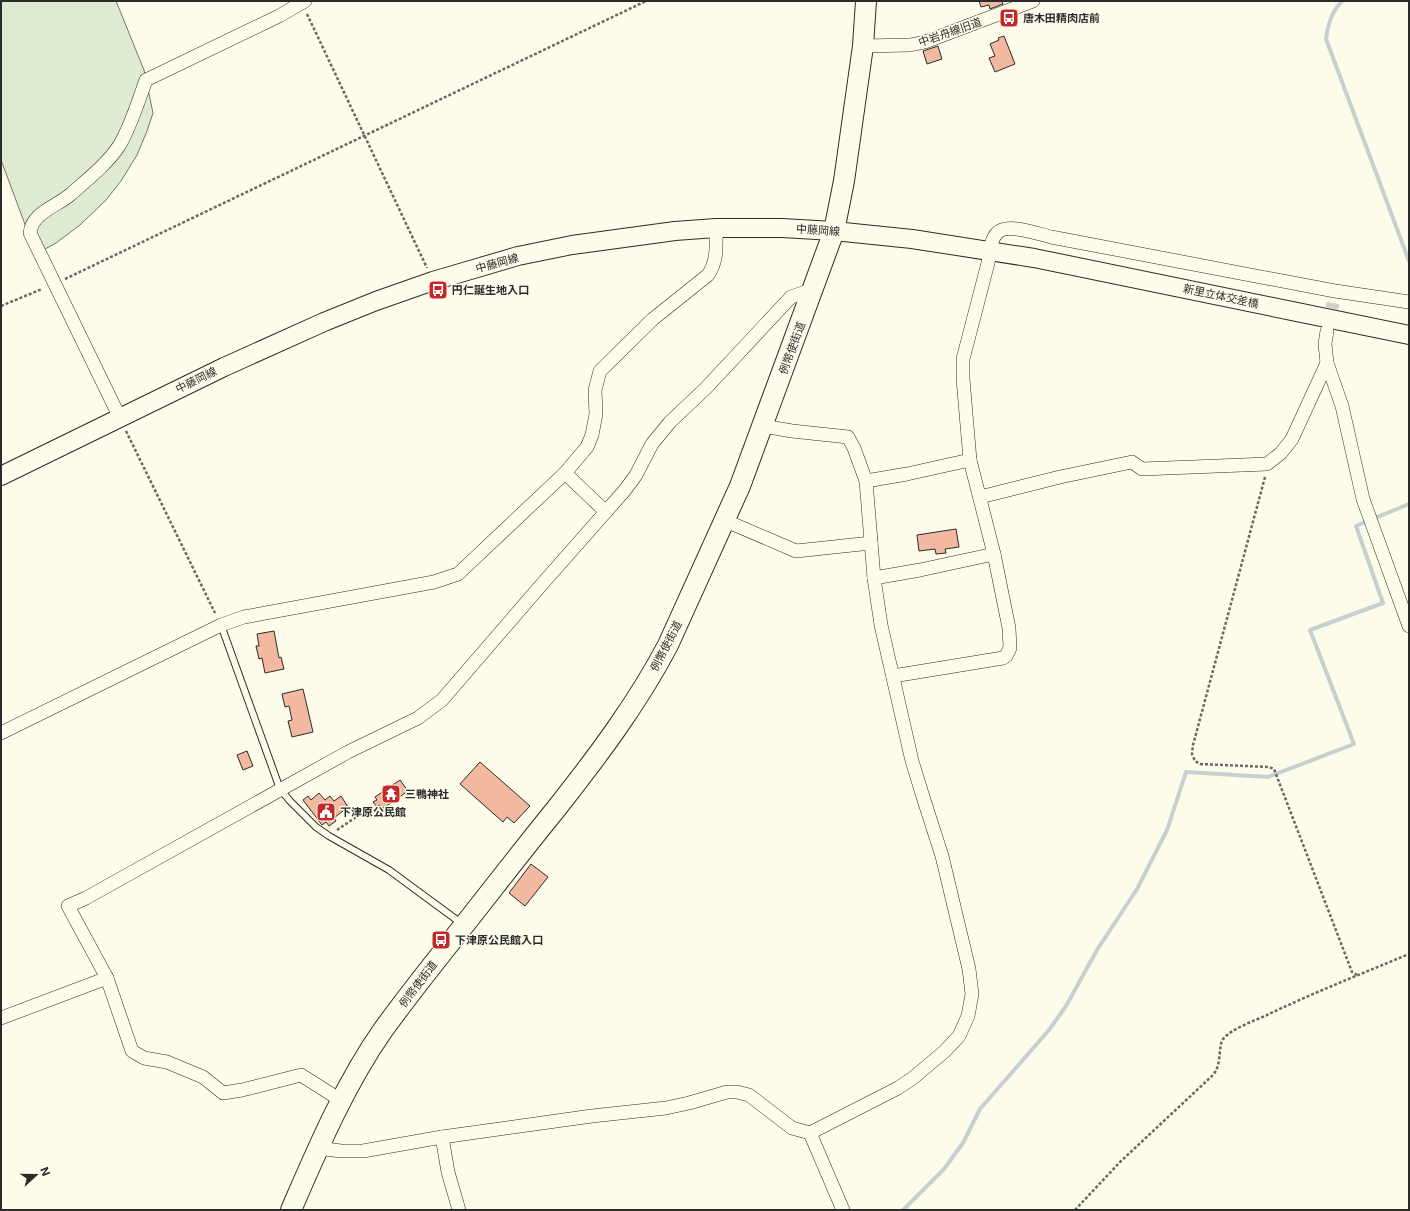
<svg xmlns="http://www.w3.org/2000/svg" width="1410" height="1211" font-family="Inter,'Noto Sans JP',sans-serif">
<style>
.green{fill:#deebd1;stroke:#74746e}
.lines{fill:none;stroke-linecap:round;stroke-linejoin:round}
.stream{stroke:#c7d0d0;stroke-width:4}
.building{fill:#f2b8a0;stroke:#2b2b2b}
.minor-tunnel{stroke:#d3d1c4;stroke-width:13;stroke-dasharray:13 6;stroke-linecap:butt}
.service-casing{stroke:#2b2b2b;stroke-width:8}
.minor-casing{stroke:#2b2b2b;stroke-width:14}
.secondary-casing{stroke:#2b2b2b;stroke-width:20}
.primary-casing{stroke:#2b2b2b;stroke-width:22}
.path{stroke:#6a6964;stroke-width:2.5;stroke-dasharray:3 2;stroke-linecap:butt}
.service{stroke:#fdfbea;stroke-width:6}
.minor{stroke:#fdfbea;stroke-width:13}
.secondary{stroke:#fdfbea;stroke-width:18}
.primary{stroke:#fdfbea;stroke-width:20}
.labels{text-anchor:middle;stroke-width:3;stroke-linejoin:round;paint-order:stroke}
.poi-label{font-size:11px;font-weight:bold;fill:#2b2b2b;stroke:#fdfbea;text-anchor:start}
.street-label{font-size:11px;fill:#2b2b2b;stroke:#fdfbea}
</style>
<rect width="100%" height="100%" fill="#fdfbea"/>
<path class="green" d="M1 1H116L144 70 153 113 147 131 137 155 121 181 106 200 80 225 56 243 36 254 1 160Z"/>
<g class="lines">
<g class="stream">
<path d="M1342 1C1331 13 1328 24 1326 39L1409 261"/>
<path d="M903 1210 944 1169 963 1143 980 1109 1049 1030 1066 1006 1097 950 1137 889 1167 830 1186 772 1268 777 1354 744 1310 630 1383 603 1356 526 1409 504"/>
</g>
</g>
<g class="building">
<path d="M979 1H1002L1003 4 990 9 989 5 981 7Z"/>
<path d="M1004 36 1015 64 995 72 989 58 995 56 990 44 999 40 998 38Z"/>
<path d="M938 46 942 59 927 64 923 51Z"/>
<path d="M956 529 959 547 945 549 946 553 936 554 935 549 919 551 917 535Z"/>
<path d="M274 631 279 658 281 657 284 669 265 673 262 658 259 659 256 646H259L257 634Z"/>
<path d="M303 689 313 732 292 737 288 721 292 720 289 706 285 707 282 694Z"/>
<path d="M247 751 253 766 243 770 237 755Z"/>
<path d="M480 762 530 806 514 823 507 817 503 822 460 784Z"/>
<path d="M400 780 408 791 382 809 380 805 377 807 373 802 377 800 375 797Z"/>
<path d="M319 793 325 800 330 796 334 801 341 796 348 807 334 818 336 821 329 826 326 822 322 825 303 800 308 796 311 800Z"/>
<path d="M531 864 548 877 525 906 509 893Z"/>
</g>
<g class="lines">
<path class="minor-tunnel" d="M1328 327 1333 303"/>
<defs>
<path id="service" d="M221 625 280 789 290 801 316 827 329 836 389 870 461 923"/>
<g id="minor">
<path d="M863 46 910 45 925 42 1033 1"/>
<path d="M1327 331 1325 344 1327 363 1342 406 1363 499 1409 626"/>
<path d="M120 418 30 233C32 212 58 206 71 194 88 179 107 164 119 146 131 126 138 102 146 80L279 16 305 1"/>
<path d="M565 473 606 512"/>
<path d="M866 481 907 474 970 460"/>
<path d="M980 497 1060 477 1132 462 1142 469 1267 464 1281 453 1292 439 1327 363"/>
<path d="M726 521 796 551 871 543"/>
<path d="M874 578 920 570 994 554"/>
<path d="M893 676 1003 658 1006 656 1010 648 1009 628 994 554 970 460 963 379V359L988 263C990 254 990 240 997 233 1007 222 1038 234 1051 237L1335 291 1409 302"/>
<path d="M1 733 221 625 244 617 434 582 458 574 565 473 587 447 592 435 596 414 595 390 600 371 653 319 708 275C718 261 716 245 716 228"/>
<path d="M1 1018 107 978"/>
<path d="M342 1101 301 1075 242 1090 223 1093 203 1077 167 1062 144 1058 132 1051 107 978 68 906 86 898 348 752 418 718 442 700 536 591 625 490 636 475 652 444 670 422 705 389 791 297 814 289"/>
<path d="M810 1133 843 1210"/>
<path d="M442 1137 448 1172 459 1210"/>
<path d="M318 1148 341 1151H363L442 1137 592 1116 666 1108 689 1103 727 1092H737L749 1095 792 1128 810 1133 898 1088 913 1078 945 1051 959 1036 968 1016 972 994 969 969 942 856 924 800 912 761 881 625 874 578 866 481 854 448 848 437 792 431 763 426"/>
</g>
<path id="secondary" d="M1 476 224 367 324 322 376 301 433 281 518 256 572 245 675 231 716 228H782L834 231 912 239 1034 258 1409 335"/>
<path id="primary" d="M291 1210C317 1150 345 1084 383 1030 409 994 437 959 465 924 495 886 525 847 556 809 597 757 637 704 668 645L740 486 834 231 844 181 863 46 866 1"/>
</defs>
<use href="#service" class="service-casing"/>
<use href="#minor" class="minor-casing"/>
<use href="#secondary" class="secondary-casing"/>
<use href="#primary" class="primary-casing"/>
<g class="path">
<path d="M307 14 427 268"/>
<path d="M65 279 646 1"/>
<path d="M1 306 42 289"/>
<path d="M126 431 215 613"/>
<path d="M1265 477 1193 745 1192 754 1195 761 1200 764 1269 767 1274 769 1352 972 1357 975"/>
<path d="M337 830 365 811"/>
<path d="M1075 1210 1120 1162 1213 1075C1223 1063 1217 1045 1224 1038 1233 1028 1254 1021 1267 1015 1313 993 1361 974 1409 954"/>
</g>
<use href="#service" class="service"/>
<use href="#minor" class="minor"/>
<use href="#secondary" class="secondary"/>
<use href="#primary" class="primary"/>
</g>
<defs>
<symbol id="bus-square" viewBox="-11 -11 22 22"><rect x="-9" y="-9" width="18" height="18" rx="4" fill="#c62828" stroke="#fdfbea"/><path d="M-5-6H5V4H4V6H2V4H-2V6H-4V4H-5ZM-3.5-4V0h7V-4ZM-3.5 1.2v1.5H-2V1.2ZM2 1.2v1.5H3.5V1.2Z" fill="#fff"/></symbol>
<symbol id="temple-square" viewBox="-11 -11 22 22"><rect x="-9" y="-9" width="18" height="18" rx="4" fill="#c62828" stroke="#fdfbea"/><path d="M0-6L5-2H3V0L6.5 2.5H4V6H1.5V3h-3V6H-4V2.5H-6.5L-3 0V-2H-5Z" fill="#fff"/></symbol>
<symbol id="civic-square" viewBox="-11 -11 22 22"><rect x="-9" y="-9" width="18" height="18" rx="4" fill="#c62828" stroke="#fdfbea"/><path d="M-.6-6.5H3V-4.5H.6V-3L4-1V1h2V6H-6V1h2V-1L-.6-3ZM-1.2 2.5V6h2.4V2.5Z" fill="#fff"/></symbol>
</defs>
<g fill-rule="evenodd">
<use href="#bus-square" x="998" y="7" width="22" height="22"/>
<use href="#bus-square" x="427" y="279" width="22" height="22"/>
<use href="#temple-square" x="380" y="783" width="22" height="22"/>
<use href="#civic-square" x="315" y="801" width="22" height="22"/>
<use href="#bus-square" x="430" y="929" width="22" height="22"/>
</g>
<g class="labels">
<g class="poi-label">
<text x="1023" y="22">唐木田精肉店前</text>
<text x="452" y="294">円仁誕生地入口</text>
<text x="405" y="798">三鴨神社</text>
<text x="340" y="816">下津原公民館</text>
<text x="455" y="944">下津原公民館入口</text>
</g>
<g class="street-label">
<text transform="translate(950 32) rotate(-19)" y="4">中岩舟線旧道</text>
<text transform="translate(818 230) rotate(4)" y="4">中藤岡線</text>
<text transform="translate(497 263) rotate(-15)" y="4">中藤岡線</text>
<text transform="translate(1221 296) rotate(12)" y="4">新里立体交差橋</text>
<text transform="translate(792 348) rotate(-70)" y="4">例幣使街道</text>
<text transform="translate(196 380) rotate(-26)" y="4">中藤岡線</text>
<text transform="translate(666 646) rotate(-63)" y="4">例幣使街道</text>
<text transform="translate(418 984) rotate(-53)" y="4">例幣使街道</text>
</g>
</g>
<rect width="1410" height="1211" fill="none" stroke="#2b2b2b" stroke-width="4"/>
<g transform="translate(36 1175) rotate(69)" stroke="#fdfbea" stroke-width="3" paint-order="stroke">
<path d="M0-3L7 15L0 10L-7 15Z" fill="#2b2b2b"/>
<text y="-6" font-size="11" font-weight="bold" text-anchor="middle" fill="#2b2b2b">N</text>
</g>
</svg>
